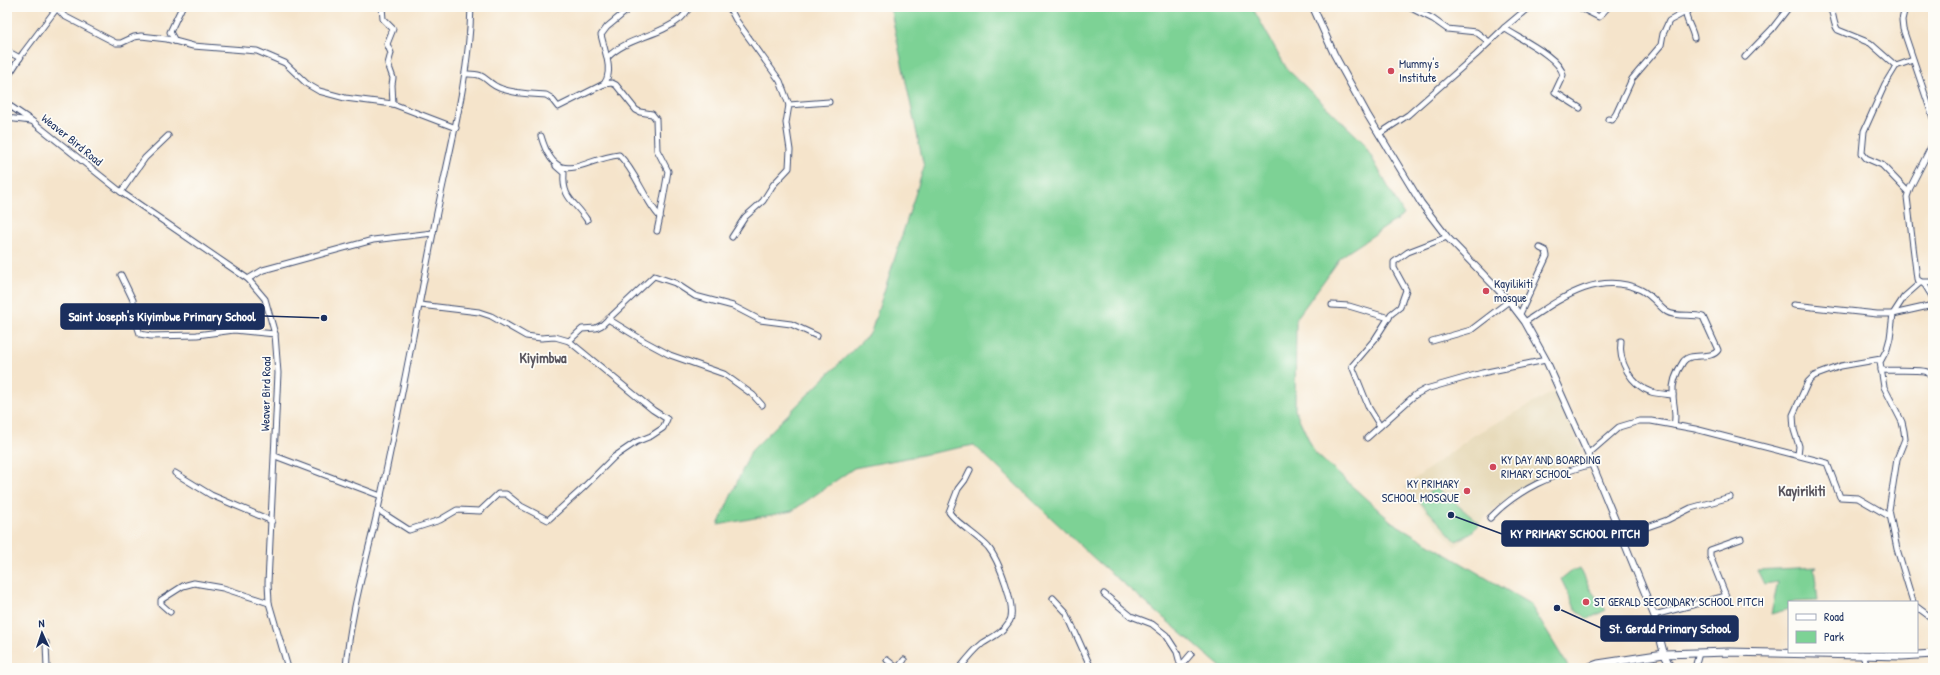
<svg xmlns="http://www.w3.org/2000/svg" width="1940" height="675" font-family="'Patrick Hand',sans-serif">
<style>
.built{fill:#e7daba}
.green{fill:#7dd295;stroke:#4c807a}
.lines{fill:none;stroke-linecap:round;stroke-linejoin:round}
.minor-casing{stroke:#3c4a6e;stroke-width:7}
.major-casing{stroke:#3c4a6e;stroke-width:8}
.highway-casing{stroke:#3c4a6e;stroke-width:9}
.minor{stroke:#fff;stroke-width:5}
.major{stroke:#fff;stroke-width:6}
.highway{stroke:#fff;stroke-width:7}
.poi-dot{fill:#d1495b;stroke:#fdfcf7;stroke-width:1.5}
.labels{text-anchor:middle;stroke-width:3.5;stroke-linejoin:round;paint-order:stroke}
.poi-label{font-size:12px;fill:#1b2f5e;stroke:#fdfcf7;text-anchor:start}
.street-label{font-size:12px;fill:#1b2f5e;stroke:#fdfcf7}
.quarter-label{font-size:14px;font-weight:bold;fill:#5a565f;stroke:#fdfcf7}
.leader{fill:none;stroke:#1b2f5e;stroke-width:1.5}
.callout-dot{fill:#1b2f5e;stroke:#fdfcf7;stroke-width:1.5}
.callout{fill:#1b2f5e;stroke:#1b2f5e;stroke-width:1.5}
.callout-label{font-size:13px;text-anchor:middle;font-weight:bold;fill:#fff}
</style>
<rect width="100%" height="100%" fill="#fdfcf7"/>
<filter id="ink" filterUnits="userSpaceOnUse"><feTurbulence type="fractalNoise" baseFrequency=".025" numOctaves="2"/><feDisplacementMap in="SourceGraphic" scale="8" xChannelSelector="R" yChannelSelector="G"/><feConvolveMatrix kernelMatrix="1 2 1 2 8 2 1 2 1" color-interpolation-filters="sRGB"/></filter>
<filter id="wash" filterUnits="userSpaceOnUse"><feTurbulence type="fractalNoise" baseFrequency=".012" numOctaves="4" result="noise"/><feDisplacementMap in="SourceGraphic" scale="16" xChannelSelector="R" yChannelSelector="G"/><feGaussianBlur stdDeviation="0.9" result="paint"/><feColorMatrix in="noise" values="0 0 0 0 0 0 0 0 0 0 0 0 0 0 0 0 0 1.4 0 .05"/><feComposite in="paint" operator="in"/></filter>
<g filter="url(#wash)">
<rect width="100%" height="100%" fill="#f5e4cb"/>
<path class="built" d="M1555 391 1582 451 1530 483 1496 507 1455 547 1404 487 1474 435Z"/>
<g class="green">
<path d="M890 7H1252L1287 69 1363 142 1404 215 1342 256 1296 319 1295 410 1315 453 1392 522 1530 604 1569 668H1222L1097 561 974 445 854 468 792 511 718 525 751 451 871 332 924 167Z"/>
<path d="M1436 487 1480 524 1468 535 1456 541 1419 501Z"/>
<path d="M1817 567 1814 568 1818 601 1789 602V609L1771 614 1778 582 1764 584 1757 570Z"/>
<path d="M1580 568 1590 589 1606 610 1588 619 1576 610 1561 579 1571 571Z"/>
</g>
</g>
<g filter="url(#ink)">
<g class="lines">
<defs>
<g id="minor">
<path d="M56 7 64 16 116 43H121L134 37 141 36 167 39 193 46 257 51 285 63 307 84 319 91 345 98 393 104 456 128"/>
<path d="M382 7 383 19 393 29 387 44 391 53 388 64 393 78 392 85 393 104"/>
<path d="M729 7 736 20 780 81 789 105"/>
<path d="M1409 7 1433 19 1447 29 1476 32 1489 42"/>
<path d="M1579 7 1599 17 1608 7"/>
<path d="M1686 7C1684 20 1692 26 1694 38"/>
<path d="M1829 7C1835 14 1832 23 1838 30L1870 43 1896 66"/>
<path d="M1905 7 1902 20 1903 29 1933 118"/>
<path d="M1504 28C1518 38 1560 57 1563 75L1555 92 1580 108"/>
<path d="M175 41 170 32 182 7"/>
<path d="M7 51 20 58"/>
<path d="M1745 57 1772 29 1789 7"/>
<path d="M607 58 601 35 607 27 631 7"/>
<path d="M465 74C490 73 483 83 502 89 516 94 531 94 546 95L551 98 558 107 604 84 612 83 616 85 636 110 640 112 652 114 656 119 657 150 668 171 660 217"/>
<path d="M7 78 23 53 57 8"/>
<path d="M604 84C610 76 609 67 607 58 627 37 658 37 680 19 684 16 687 11 690 7"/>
<path d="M7 104 32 121 121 192 248 279 265 299 275 334 278 373 268 583 269 603 288 668"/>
<path d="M7 118 31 121"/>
<path d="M1608 119 1612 120 1616 114 1632 79 1661 45 1663 34 1669 21 1695 7"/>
<path d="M1379 134 1408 115 1476 55 1504 28 1529 7"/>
<path d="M541 136C557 191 581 159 619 155 637 173 643 198 660 217L657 231"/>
<path d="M1933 143 1910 188 1907 197 1917 279 1925 285 1933 298"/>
<path d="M556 166 564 173C562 199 574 200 587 220"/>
<path d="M121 192 145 158 168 136"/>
<path d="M1908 192 1882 165 1866 158 1862 153 1864 131 1885 84 1896 66 1913 60"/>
<path d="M732 237 745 217 763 201 773 185 789 168 790 150 786 123 789 105 829 102"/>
<path d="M121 275 133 300 136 322 140 334 151 336 197 335 234 330 275 334"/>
<path d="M248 279 263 270 373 240 433 233"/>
<path d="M420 305 479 312 491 316 526 336 541 338 555 337 569 341 582 329 596 328 602 325 654 276 675 283 695 296 733 306 760 320 791 324 817 336"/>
<path d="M1332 305 1349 306 1389 318"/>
<path d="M1794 305 1877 314H1893L1933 305"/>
<path d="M1520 314 1547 256 1546 251 1540 248"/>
<path d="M608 319 644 341 670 355 724 374 753 395 762 405"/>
<path d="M1525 322C1560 299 1598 270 1641 290 1653 296 1659 307 1667 312 1677 318 1693 313 1703 317L1718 350C1711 361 1690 351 1683 362 1677 371 1672 383 1673 394 1673 405 1677 414 1674 425"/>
<path d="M1432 341 1471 330 1509 301"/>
<path d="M1621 341C1618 362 1631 385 1651 392 1658 394 1666 394 1673 395"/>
<path d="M1881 370C1890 371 1923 369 1927 372 1931 374 1931 376 1933 380"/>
<path d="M1380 426 1369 408 1352 366 1375 339 1391 314 1400 307 1406 290 1394 268V262L1408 252 1447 237"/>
<path d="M1367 438 1415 395 1426 389 1482 373 1546 360"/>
<path d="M1588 454 1619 427 1639 421H1651L1695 429 1827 463 1840 497 1858 498 1889 516"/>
<path d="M1798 455 1799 446 1794 430 1793 415 1808 382 1814 376 1841 366 1881 359"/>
<path d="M275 456 381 496"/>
<path d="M175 473 211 495 272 521"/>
<path d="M378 510 409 530 440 520 457 510 480 511 498 494H506L521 506 548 520 582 489 614 457 636 442 651 436 663 428 667 419 653 410 569 341"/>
<path d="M1490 518C1519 488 1552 475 1592 464"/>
<path d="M1622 536 1667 520 1691 508 1730 497"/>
<path d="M1104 594 1131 616 1152 624 1166 635 1177 652 1181 667"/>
<path d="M1053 598 1066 612 1091 668"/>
<path d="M1913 602 1897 549 1889 510 1897 459 1905 439 1904 431 1902 422 1884 387 1880 362 1887 349 1890 338 1893 314 1904 297 1921 282H1933"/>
<path d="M1917 607 1933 619"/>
<path d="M170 612 161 604V600L183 586 194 583 223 588 269 603"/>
<path d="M1654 615 1726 596 1710 556V550L1741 539"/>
<path d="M46 643 47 668"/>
<path d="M1862 654 1868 668"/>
<path d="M887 660 897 668"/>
<path d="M346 668C350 614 366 562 378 509 398 418 415 325 433 233 447 158 469 84 471 7"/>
<path d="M816 668H821"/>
<path d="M898 668 904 660"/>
<path d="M960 668C967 659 974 650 983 643 993 637 1003 632 1009 622 1018 609 998 559 988 547 978 536 956 523 949 512L958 489 965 480 970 470"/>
<path d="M1179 668 1191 654"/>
<path d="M1695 668 1699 653"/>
</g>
<path id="major" d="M1313 7 1334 54 1367 114 1421 203 1447 237 1509 301 1525 322 1546 360 1588 454 1654 615 1664 654 1671 668"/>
<path id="highway" d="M1587 668 1598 664 1664 654 1728 652 1902 656 1933 654"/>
</defs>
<use href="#minor" class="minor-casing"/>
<use href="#major" class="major-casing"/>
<use href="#highway" class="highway-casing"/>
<use href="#minor" class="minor"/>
<use href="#major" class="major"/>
<use href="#highway" class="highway"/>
</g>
</g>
<g class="poi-dot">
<circle cx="1391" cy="71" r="4"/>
<circle cx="1486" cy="291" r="4"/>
<circle cx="1493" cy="467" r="4"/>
<circle cx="1467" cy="491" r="4"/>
<circle cx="1586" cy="602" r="4"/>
</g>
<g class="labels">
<g class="poi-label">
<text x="1399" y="68">Mummy's<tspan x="1399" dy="14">Institute</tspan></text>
<text x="1494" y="288">Kayilikiti<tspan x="1494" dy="14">mosque</tspan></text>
<text x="1501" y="464">KY DAY AND BOARDING<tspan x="1501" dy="14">RIMARY SCHOOL</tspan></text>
<text x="1459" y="488" text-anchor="end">KY PRIMARY<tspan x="1459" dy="14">SCHOOL MOSQUE</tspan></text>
<text x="1594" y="606">ST GERALD SECONDARY SCHOOL PITCH</text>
</g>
<g class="street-label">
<text transform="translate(72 140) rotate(39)" y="4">Weaver Bird Road</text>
<text transform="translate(266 394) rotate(-89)" y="4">Weaver Bird Road</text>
</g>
<g class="quarter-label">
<text x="543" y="363">Kiyimbwa</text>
<text x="1802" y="496">Kayirikiti</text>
</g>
</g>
<path class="leader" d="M324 318L264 316M1451 515L1502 534M1557 608L1601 628"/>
<g class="callout-dot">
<circle cx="324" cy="318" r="4"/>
<circle cx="1451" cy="515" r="4"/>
<circle cx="1557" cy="608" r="4"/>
</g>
<g class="callout">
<rect x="61" y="304" width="203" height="25" rx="4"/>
<rect x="1502" y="521" width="146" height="25" rx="4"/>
<rect x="1601" y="616" width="137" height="25" rx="4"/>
</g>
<g class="callout-label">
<text x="162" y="321">Saint Joseph's Kiyimbwe Primary School</text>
<text x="1575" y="538">KY PRIMARY SCHOOL PITCH</text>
<text x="1670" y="633">St. Gerald Primary School</text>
</g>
<rect width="1940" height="675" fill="none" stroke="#fdfcf7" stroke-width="24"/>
<rect x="1788" y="601" width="130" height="52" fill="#fdfcf7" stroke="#a3aaba"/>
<rect x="1796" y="614" width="20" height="6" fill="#ffffff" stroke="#a3aaba"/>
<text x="1824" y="621" font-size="12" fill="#1b2f5e">Road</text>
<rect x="1796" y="631" width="20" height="12" fill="#7dd295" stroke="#a3aaba"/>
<text x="1824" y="641" font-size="12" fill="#1b2f5e">Park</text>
<g transform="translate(42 633) rotate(357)" stroke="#fdfcf7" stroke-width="3" paint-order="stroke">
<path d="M0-3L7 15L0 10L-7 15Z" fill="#1b2f5e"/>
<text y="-6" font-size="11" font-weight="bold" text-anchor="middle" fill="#1b2f5e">N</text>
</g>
</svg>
